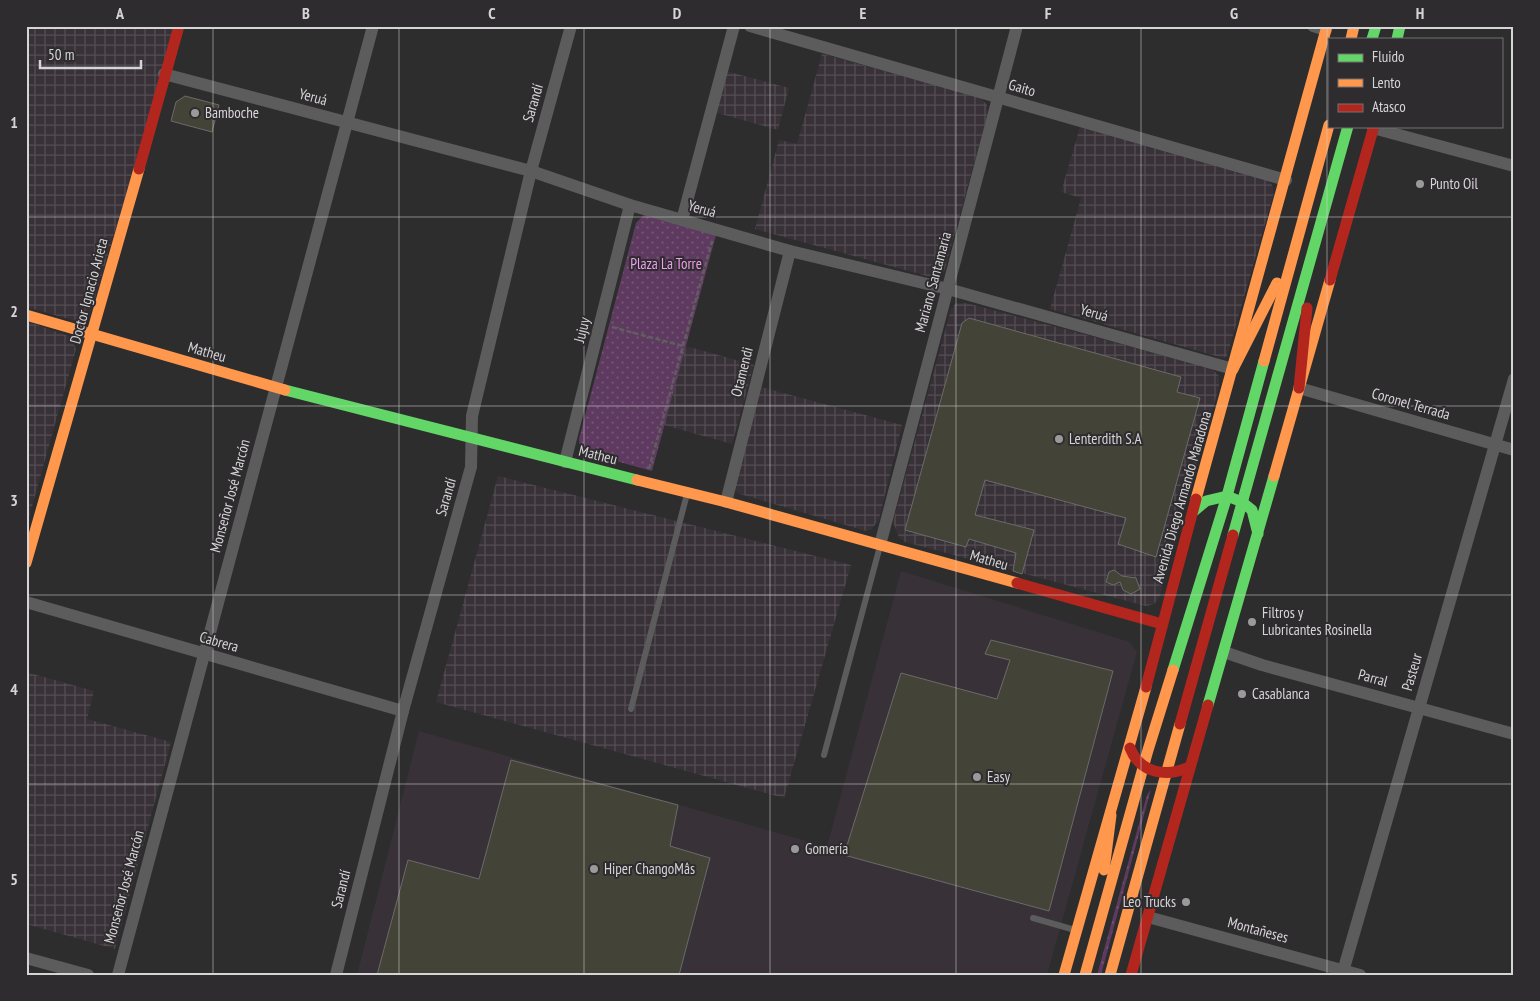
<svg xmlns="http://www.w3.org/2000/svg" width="1540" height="1001" font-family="'PT Sans Narrow',sans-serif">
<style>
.built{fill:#383138}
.industrial{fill:url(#industrial-grid)}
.grass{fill:url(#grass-dots)}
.building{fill:#434337;stroke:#6b6b6a}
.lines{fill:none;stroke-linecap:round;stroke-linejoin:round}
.path{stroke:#605f60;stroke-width:2.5;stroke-dasharray:5 2.5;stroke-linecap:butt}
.lane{stroke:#5d5c5d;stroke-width:6}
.street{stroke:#5d5c5d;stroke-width:12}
.fast{stroke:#63d668;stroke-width:11}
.slow{stroke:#ff974d;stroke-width:11}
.jam{stroke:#b3261e;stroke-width:11}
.grid{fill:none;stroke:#d6d5d6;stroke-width:1;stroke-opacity:0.55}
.poi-dot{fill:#9b9a9b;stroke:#2f2c2f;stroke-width:2}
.labels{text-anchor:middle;stroke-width:4;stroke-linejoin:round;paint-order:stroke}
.street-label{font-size:15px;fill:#d6d5d6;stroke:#2f2c2f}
.poi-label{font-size:15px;fill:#d6d5d6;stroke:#2f2c2f;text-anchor:start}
.park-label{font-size:15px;fill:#ee9def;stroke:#2f2c2f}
.neatline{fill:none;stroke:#d6d5d6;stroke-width:2}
.grid-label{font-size:16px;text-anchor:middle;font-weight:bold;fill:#d6d5d6}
</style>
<defs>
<pattern id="industrial-grid" width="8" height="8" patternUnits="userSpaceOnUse" patternTransform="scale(1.25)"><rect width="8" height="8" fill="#383138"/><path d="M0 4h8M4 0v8" fill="none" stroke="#544e54"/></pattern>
<pattern id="grass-dots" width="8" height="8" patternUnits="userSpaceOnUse" patternTransform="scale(1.25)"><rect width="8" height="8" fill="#5f3a60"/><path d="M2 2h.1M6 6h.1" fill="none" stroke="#755676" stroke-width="1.8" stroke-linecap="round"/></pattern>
</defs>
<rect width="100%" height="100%" fill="#2e2d2e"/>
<path class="built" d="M901 571 1130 642 1137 652 1047 975H357L419 731 827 847Z"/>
<g class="industrial">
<path d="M26 26H176L89 318 83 323 26 307Z"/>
<path d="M822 54 980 97 987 105 988 113 944 272 937 276H927L755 229 779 140 797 144Z"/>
<path d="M726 71 789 88 778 130 714 112Z"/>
<path d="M1080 127 1268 180 1272 185 1274 193 1227 356 1223 358 1050 309 1081 198 1061 192Z"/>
<path d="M956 303H966L1211 368 1219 376V387L1159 598 1154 604 1146 606 905 542 899 537 893 522 951 309Z"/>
<path d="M26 321 71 337 76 349 26 528Z"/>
<path d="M686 346 754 365 732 444 664 425Z"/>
<path d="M761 387 902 425 879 519 872 529 866 531 740 494 736 491 735 486Z"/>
<path d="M498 476 851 565 784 798 436 702Z"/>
<path d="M26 672 94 691 87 719 171 742 115 949 26 924Z"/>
</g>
<g class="grass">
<path d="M644 215 716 235 652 471 587 453 580 448 579 439 636 223Z"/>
<path d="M1151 789 1101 975H1097L1147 795Z"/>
</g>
<g class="building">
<path d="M185 96 219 105 212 132 171 121 176 102Z"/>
<path d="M969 318 1181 377 1177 392 1200 398 1156 557 1118 544 1126 518 985 480 975 515 1034 530 1022 574 1013 571 1016 553 969 539 966 547 905 530 962 323Z"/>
<path d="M1114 570 1122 576 1136 578 1140 589 1131 594 1123 590 1120 582 1113 585 1106 582 1109 572Z"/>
<path d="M991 640 1113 671 1049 911 844 855 901 673 997 699 1010 660 985 654Z"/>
<path d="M511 760 678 805 670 846 710 858 679 975H377L408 860 479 879Z"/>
</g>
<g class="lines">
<g class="path">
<path d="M612 327 683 346"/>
<path d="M649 469 712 241"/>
</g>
<g class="lane">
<path d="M631 709 687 494"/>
<path d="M824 755 880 546"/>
<path d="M1033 918 1075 930"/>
</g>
<g class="street">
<path d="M750 26 1286 180"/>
<path d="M1313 26 1326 30"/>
<path d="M164 74 531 171 630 205 790 251 948 289 1233 369"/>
<path d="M1373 128 1514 166"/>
<path d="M682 220 734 26"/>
<path d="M1299 388 1514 450"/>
<path d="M565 462 630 205"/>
<path d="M726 502 790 251"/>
<path d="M880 545 1017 26"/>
<path d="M26 602 403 711"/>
<path d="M1224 652 1262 665 1514 734"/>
<path d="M1148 917 1360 975"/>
<path d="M26 958 88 975"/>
<path d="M118 975 373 26"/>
<path d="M336 975 403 711 471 467 472 416 531 171 571 26"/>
<path d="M1342 975 1514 379"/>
</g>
<g class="fast">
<path d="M1372 39 1376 26"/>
<path d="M1397 39 1400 26"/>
<path d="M285 390 637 480"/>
<path d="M1194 511 1206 501 1227 496 1242 502 1252 510 1258 534"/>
<path d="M1233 535 1348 126"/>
<path d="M1173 670 1227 496 1264 361"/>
<path d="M1208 705 1274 476"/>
</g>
<g class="slow">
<path d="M1351 39 1354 26"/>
<path d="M26 315 285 390"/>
<path d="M1264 361 1329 125"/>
<path d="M1233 369 1277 283"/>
<path d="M1274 476 1330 280"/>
<path d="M637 480 726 502 1017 583"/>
<path d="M1196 499 1327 26"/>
<path d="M26 563 139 169"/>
<path d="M1104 870 1111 815"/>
<path d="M1064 975 1146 687"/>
<path d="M1085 975 1148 750 1173 670"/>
<path d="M1110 975 1180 724"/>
</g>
<g class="jam">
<path d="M139 169 179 26"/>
<path d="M1330 280 1374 126"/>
<path d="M1299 388 1307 308"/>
<path d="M1017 583 1162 624"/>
<path d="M1146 687 1196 499"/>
<path d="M1180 724 1233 535"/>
<path d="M1130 748C1140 773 1166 778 1189 767"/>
<path d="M1131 975 1208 705"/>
</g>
</g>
<path class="grid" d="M213 26V975M399 26V975M584 26V975M770 26V975M956 26V975M1141 26V975M1327 26V975M26 217H1514M26 406H1514M26 595H1514M26 784H1514"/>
<g class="poi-dot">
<circle cx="195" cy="113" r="5"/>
<circle cx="1420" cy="184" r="5"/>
<circle cx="1059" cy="439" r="5"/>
<circle cx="1252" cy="622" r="5"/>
<circle cx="1242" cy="694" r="5"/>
<circle cx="977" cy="777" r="5"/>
<circle cx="795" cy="849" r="5"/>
<circle cx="594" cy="869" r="5"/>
<circle cx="1186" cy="902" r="5"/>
</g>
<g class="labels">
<g class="street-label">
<text transform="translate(1022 88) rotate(16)" y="5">Gaito</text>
<text transform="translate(313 97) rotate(15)" y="5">Yeruá</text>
<text transform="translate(533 103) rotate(-74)" y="5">Sarandí</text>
<text transform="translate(702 209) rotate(16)" y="5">Yeruá</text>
<text transform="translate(933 282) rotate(-75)" y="5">Mariano Santamaria</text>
<text transform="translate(89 291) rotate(-75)" y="5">Doctor Ignacio Arieta</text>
<text transform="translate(1094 313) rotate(16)" y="5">Yeruá</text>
<text transform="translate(582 330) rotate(-76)" y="5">Jujuy</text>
<text transform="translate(207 352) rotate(16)" y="5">Matheu</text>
<text transform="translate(742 372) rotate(-76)" y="5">Otamendi</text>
<text transform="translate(1411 404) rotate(16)" y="5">Coronel Terrada</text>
<text transform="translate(598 455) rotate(14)" y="5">Matheu</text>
<text transform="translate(230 496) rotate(-75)" y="5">Monseñor José Marcón</text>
<text transform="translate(446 497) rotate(-74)" y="5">Sarandí</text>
<text transform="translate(1182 497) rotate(-74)" y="5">Avenida Diego Armando Maradona</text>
<text transform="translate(989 560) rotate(16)" y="5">Matheu</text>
<text transform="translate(219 642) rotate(16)" y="5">Cabrera</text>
<text transform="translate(1412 672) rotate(-74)" y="5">Pasteur</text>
<text transform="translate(1373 678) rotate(15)" y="5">Parral</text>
<text transform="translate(124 887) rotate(-75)" y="5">Monseñor José Marcón</text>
<text transform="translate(341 889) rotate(-76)" y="5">Sarandí</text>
<text transform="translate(1258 930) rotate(15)" y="5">Montañeses</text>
</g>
<g class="poi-label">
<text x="205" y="118">Bamboche</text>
<text x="1430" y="189">Punto Oil</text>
<text x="1069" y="444">Lenterdith S.A</text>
<text x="1262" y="618">Filtros y<tspan x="1262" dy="17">Lubricantes Rosinella</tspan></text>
<text x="1252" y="699">Casablanca</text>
<text x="987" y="782">Easy</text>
<text x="805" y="854">Gomería</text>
<text x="604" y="874">Hiper ChangoMâs</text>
<text x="1176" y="907" text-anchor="end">Leo Trucks</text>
</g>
<g class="park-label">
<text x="666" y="269">Plaza La Torre</text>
</g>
</g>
<rect width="1540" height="1001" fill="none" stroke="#2f2c2f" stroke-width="55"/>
<rect x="1328" y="38" width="175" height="90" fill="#2f2c2f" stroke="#727072"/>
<rect x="1338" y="54" width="25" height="8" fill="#63d668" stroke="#727072"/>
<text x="1372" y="62" font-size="15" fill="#d6d5d6">Fluido</text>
<rect x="1338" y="79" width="25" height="8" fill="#ff974d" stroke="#727072"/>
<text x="1372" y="88" font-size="15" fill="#d6d5d6">Lento</text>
<rect x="1338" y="104" width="25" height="8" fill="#b3261e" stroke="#727072"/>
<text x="1372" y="112" font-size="15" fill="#d6d5d6">Atasco</text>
<path d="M40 60v8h101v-8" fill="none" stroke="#d6d5d6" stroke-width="2.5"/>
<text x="48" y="60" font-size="15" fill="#d6d5d6" stroke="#2f2c2f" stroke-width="4" paint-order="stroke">50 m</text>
<rect x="28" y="28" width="1484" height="946" class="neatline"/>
<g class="grid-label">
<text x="120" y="19">A</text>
<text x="306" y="19">B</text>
<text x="492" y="19">C</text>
<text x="677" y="19">D</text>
<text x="863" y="19">E</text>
<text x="1048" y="19">F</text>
<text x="1234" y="19">G</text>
<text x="1420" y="19">H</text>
<text x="14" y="128">1</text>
<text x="14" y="317">2</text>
<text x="14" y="506">3</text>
<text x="14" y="695">4</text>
<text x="14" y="885">5</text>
</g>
</svg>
